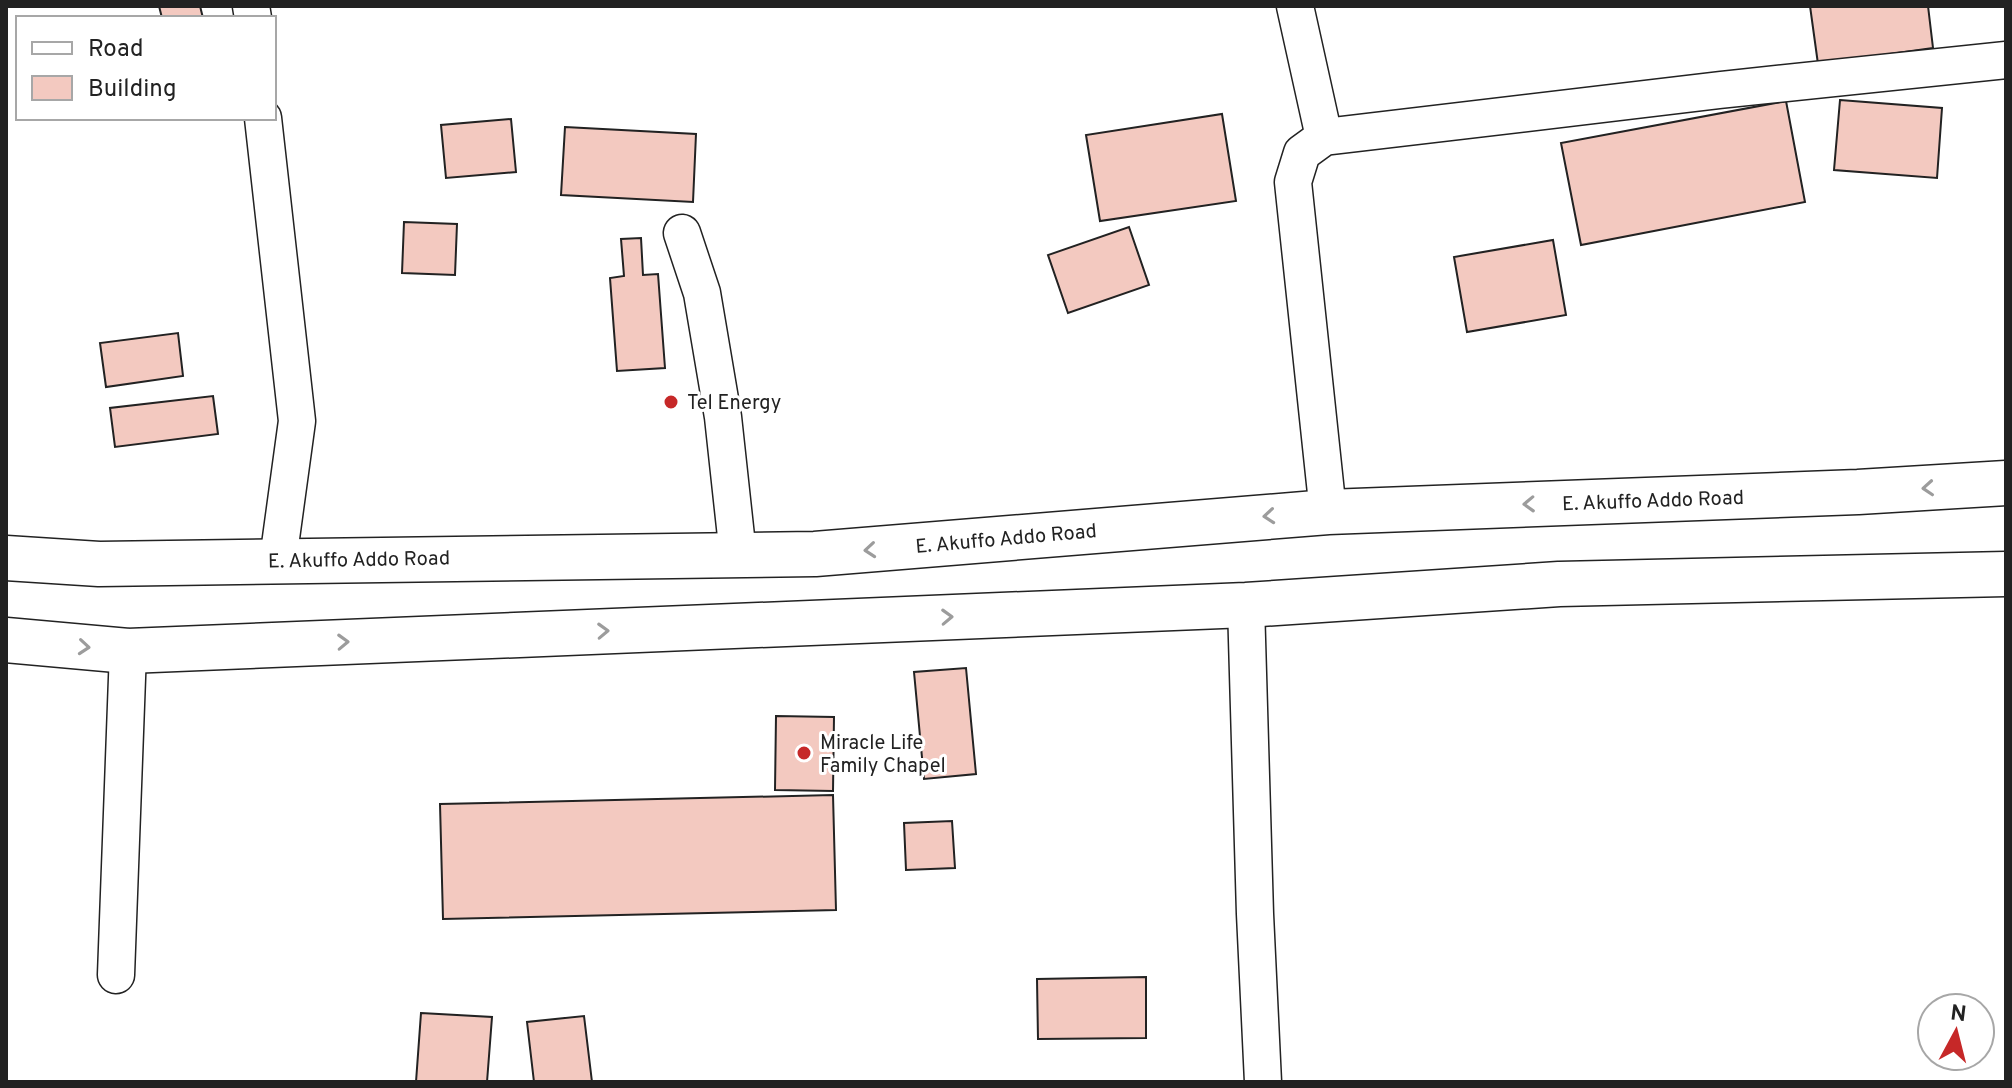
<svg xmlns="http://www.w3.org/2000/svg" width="2012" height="1088" font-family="Overpass,sans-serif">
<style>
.building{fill:#f3c9c0;stroke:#222;stroke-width:2}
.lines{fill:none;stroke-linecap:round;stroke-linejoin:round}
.minor-casing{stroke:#222;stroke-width:39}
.major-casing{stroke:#222;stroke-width:47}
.minor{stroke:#fff;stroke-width:36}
.major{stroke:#fff;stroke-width:44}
.oneway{stroke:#9c9c9c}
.poi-dot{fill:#c62828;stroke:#fff;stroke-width:3}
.labels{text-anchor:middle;stroke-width:6;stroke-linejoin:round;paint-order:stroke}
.poi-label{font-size:20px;fill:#222;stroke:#fff;text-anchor:start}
.street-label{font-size:20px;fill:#222;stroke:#fff}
</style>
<rect width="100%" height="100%" fill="#fff"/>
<g class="building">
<path d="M159 6H200L203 18H162Z"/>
<path d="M1810 6H1928L1933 48 1818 64Z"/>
<path d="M1840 100 1942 108 1937 178 1834 170Z"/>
<path d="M1786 101 1805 202 1581 245 1561 143Z"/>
<path d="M1222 114 1236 201 1100 221 1086 135Z"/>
<path d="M511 119 516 172 446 178 441 125Z"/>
<path d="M565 127 696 134 693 202 561 195Z"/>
<path d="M404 222 457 224 455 275 402 273Z"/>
<path d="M1129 227 1149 285 1068 313 1048 255Z"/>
<path d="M641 238 643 275 658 274 665 368 617 371 610 278 624 276 621 239Z"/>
<path d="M1553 240 1566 315 1467 332 1454 257Z"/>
<path d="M178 333 183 376 106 387 100 343Z"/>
<path d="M213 396 218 434 115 447 110 408Z"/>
<path d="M966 668 976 774 924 779 914 672Z"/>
<path d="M776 716 834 717 833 791 775 790Z"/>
<path d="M833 795 836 910 443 919 440 804Z"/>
<path d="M952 821 955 868 906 870 904 823Z"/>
<path d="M1146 977V1038L1038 1039 1037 979Z"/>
<path d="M421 1013 492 1017 487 1082H416Z"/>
<path d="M584 1016 592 1082H534L527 1022Z"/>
</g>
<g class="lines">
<defs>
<g id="minor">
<path d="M251 6 253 18"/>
<path d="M1295 6 1324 137"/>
<path d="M263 118 297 421 278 560"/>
<path d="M682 233 702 293 723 417 738 555"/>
<path d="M1328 512 1293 182 1302 153 1324 137 1720 90 2006 60"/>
<path d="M1246 605 1255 914 1263 1082"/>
<path d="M116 975 128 651"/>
</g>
<g id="major">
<path d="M6 558 99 564 815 554 1328 512 1858 492 2006 483"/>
<path d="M6 640 128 651 1246 605 1559 584 2006 574"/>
</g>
</defs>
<use href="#minor" class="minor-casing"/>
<use href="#major" class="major-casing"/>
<use href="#minor" class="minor"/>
<use href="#major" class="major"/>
</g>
<defs><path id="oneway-chevron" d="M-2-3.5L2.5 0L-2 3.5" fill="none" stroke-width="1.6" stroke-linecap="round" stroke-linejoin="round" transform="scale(2)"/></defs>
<g class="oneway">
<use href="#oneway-chevron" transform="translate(1928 488) rotate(176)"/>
<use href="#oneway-chevron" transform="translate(1529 504) rotate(178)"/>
<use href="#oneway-chevron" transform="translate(1269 516) rotate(175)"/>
<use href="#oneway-chevron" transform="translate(870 550) rotate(175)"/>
<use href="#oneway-chevron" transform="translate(947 617) rotate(-2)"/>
<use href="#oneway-chevron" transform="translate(603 631) rotate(-2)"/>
<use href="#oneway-chevron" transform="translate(343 642) rotate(-2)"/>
<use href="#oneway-chevron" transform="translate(84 647) rotate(5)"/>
</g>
<g class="poi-dot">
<circle cx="671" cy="402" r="8"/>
<circle cx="804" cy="753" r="8"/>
</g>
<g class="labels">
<g class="poi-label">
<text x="687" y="409">Tel Energy</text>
<text x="820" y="749">Miracle Life<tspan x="820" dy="23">Family Chapel</tspan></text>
</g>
<g class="street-label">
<text transform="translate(1653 500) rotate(-2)" y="7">E. Akuffo Addo Road</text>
<text transform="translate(1006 538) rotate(-5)" y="7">E. Akuffo Addo Road</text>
<text transform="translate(359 559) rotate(-1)" y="7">E. Akuffo Addo Road</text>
</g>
</g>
<rect width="2012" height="1088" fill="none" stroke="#222222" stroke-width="16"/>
<rect x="16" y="16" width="260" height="104" fill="#ffffff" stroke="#a7a7a7" stroke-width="2"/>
<rect x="32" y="42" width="40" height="12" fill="#ffffff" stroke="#a7a7a7" stroke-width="2"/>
<text x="88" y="56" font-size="24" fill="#222222">Road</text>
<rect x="32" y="76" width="40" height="24" fill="#f3c9c0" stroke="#a7a7a7" stroke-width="2"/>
<text x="88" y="96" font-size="24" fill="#222222">Building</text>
<g transform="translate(1956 1032) rotate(7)"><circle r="38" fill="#ffffff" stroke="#a7a7a7" stroke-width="2"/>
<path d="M0-6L14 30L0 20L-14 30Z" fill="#c62828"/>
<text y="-12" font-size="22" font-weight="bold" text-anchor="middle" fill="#222222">N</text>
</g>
</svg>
